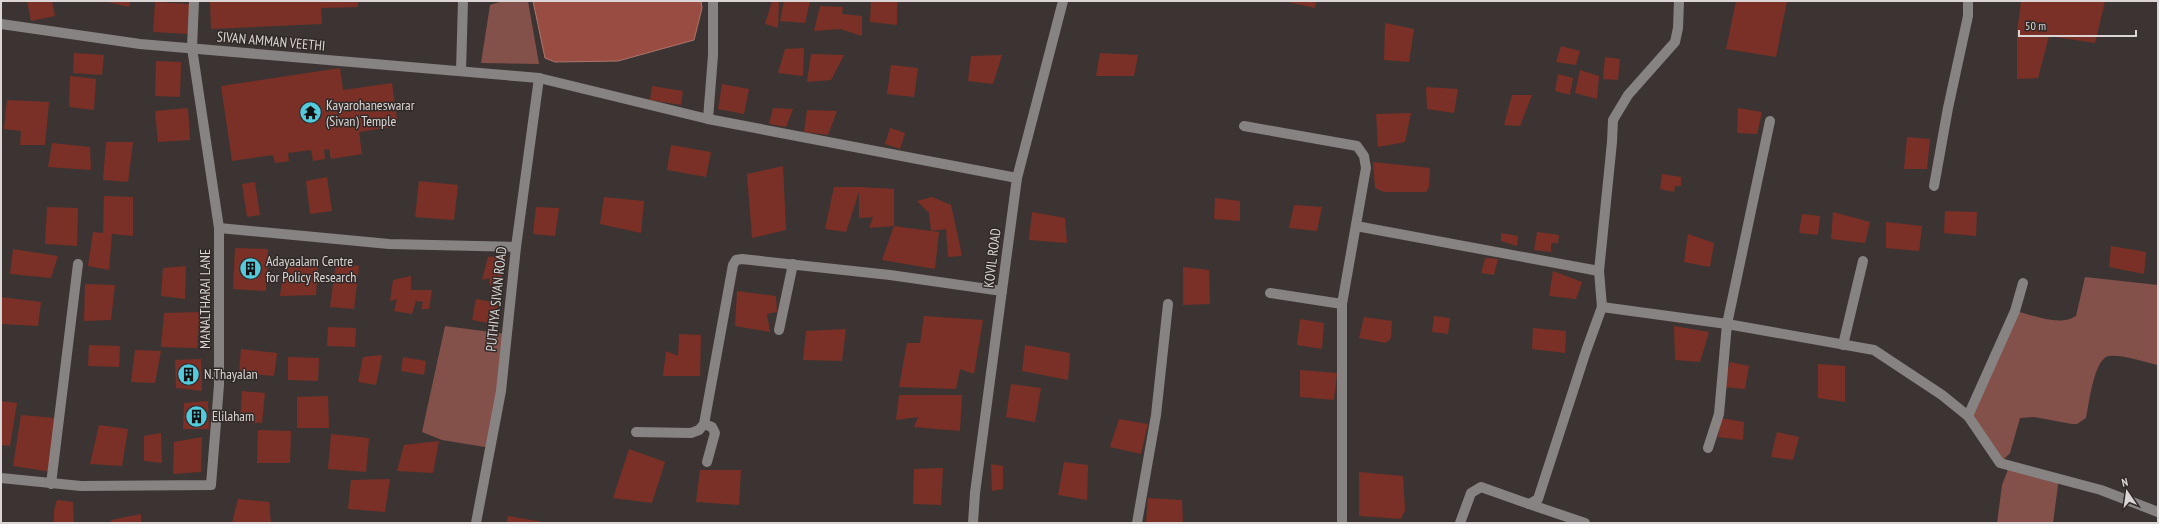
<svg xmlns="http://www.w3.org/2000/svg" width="2159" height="524" font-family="'PT Sans Narrow',sans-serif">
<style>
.green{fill:#83514a}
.water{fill:#994c41;stroke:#ad756d}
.building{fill:#7a3026}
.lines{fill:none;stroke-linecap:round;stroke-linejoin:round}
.minor{stroke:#878382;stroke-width:10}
.labels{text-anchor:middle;stroke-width:3;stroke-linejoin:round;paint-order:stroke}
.street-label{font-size:14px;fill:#dbd6d5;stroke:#312a28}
.poi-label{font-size:14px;fill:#dbd6d5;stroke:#312a28;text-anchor:start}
</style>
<rect width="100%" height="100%" fill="#3c3432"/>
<g class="green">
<path d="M503 1H528L539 64 481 63 490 5Z"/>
<path d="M2085 277 2158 285V365C2145 362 2121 354 2109 356 2094 358 2089 404 2086 418L2077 424H2072L2034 417 2020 418 2010 453 2000 463 1968 416 2015 311C2033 315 2060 327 2076 316Z"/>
<path d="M445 326 506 334 491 448 442 440 422 432Z"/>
<path d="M2009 467 2059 478 2053 523H1997L2002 485Z"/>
</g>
<path class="water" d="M533 1H701L702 8 694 40 618 61 555 62 545 58Z"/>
<g class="building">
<path d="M27 1H52L55 16 31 21Z"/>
<path d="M103 1H130L129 7Z"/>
<path d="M210 1H358V7L321 8 322 24 211 29Z"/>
<path d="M772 1H779L778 28 765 24Z"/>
<path d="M784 1H810L805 23 780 21Z"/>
<path d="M871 1H897V25L870 22Z"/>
<path d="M1316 1 1315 8 1288 2V1Z"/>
<path d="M1736 1H1787L1776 57 1726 49Z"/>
<path d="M2021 1H2105L2095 43 2049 36 2038 78 2017 79V32Z"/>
<path d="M155 2 190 4 188 34 153 32Z"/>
<path d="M820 6 843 7 842 14 862 16V36L840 29 814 31Z"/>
<path d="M1385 23 1414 29 1409 62 1384 60Z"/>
<path d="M1561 46 1580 51 1576 65 1556 62Z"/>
<path d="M804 48 803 76 778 73 785 49Z"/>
<path d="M74 53 104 55 102 75 73 73Z"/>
<path d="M1100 53 1138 55 1134 76H1096Z"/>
<path d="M811 54 844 55 831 80 807 82Z"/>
<path d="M1002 55 993 84 968 81 971 56Z"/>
<path d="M1605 57 1620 59 1618 80 1603 79Z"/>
<path d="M156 61 181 62 180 97 155 96Z"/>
<path d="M891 65 918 68 914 97 887 94Z"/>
<path d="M340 68 343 90 392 83 398 126 359 132 362 154 331 159 329 149 324 150 325 159 313 161 311 150 288 153 289 161 275 163 273 155 232 161 221 86Z"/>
<path d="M1580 70 1599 76 1597 99 1575 93Z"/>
<path d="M1558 74 1573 78 1570 95 1555 91Z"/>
<path d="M70 76 96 79 94 110 69 107Z"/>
<path d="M722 84 749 89 744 114 718 109Z"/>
<path d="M652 86 683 91 681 105 650 100Z"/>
<path d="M1426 87 1458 89 1454 113 1427 109Z"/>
<path d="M1512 95H1532L1520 126 1504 125Z"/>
<path d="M7 100 49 102 45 145H20L21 131 4 129Z"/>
<path d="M188 108 190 140 158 142 155 111Z"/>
<path d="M773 108 793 109 786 127 769 124Z"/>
<path d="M1738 108 1762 112 1757 134 1737 133Z"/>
<path d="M807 110 837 111 828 135 804 132Z"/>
<path d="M1411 113 1405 142 1378 147 1376 114Z"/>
<path d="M890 128 905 133 900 149 885 144Z"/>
<path d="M1907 137 1930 139 1927 169H1904Z"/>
<path d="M106 142H133L128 182 103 180Z"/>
<path d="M52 143 90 147 91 170 48 167Z"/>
<path d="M671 145 711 152 706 177 667 170Z"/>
<path d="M1373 162 1430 168 1429 187 1426 192H1384L1375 188Z"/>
<path d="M783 166 786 230 752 238 747 174Z"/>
<path d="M1662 174 1681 177V186H1675L1674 192 1660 189Z"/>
<path d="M327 177 332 211 310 214 306 181Z"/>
<path d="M419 181 458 185 454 220 415 217Z"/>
<path d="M255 182 260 215 247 217 242 184Z"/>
<path d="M834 187H861L894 189V226L869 228 873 217 859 218V192L846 232 825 229Z"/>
<path d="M104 196 133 197V236L112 234 109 270 88 266 93 232 103 233Z"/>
<path d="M604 197 644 201 641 233 600 224Z"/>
<path d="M932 197 951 205 962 256 948 257 946 229 931 231 939 232 935 269 882 260 894 226 931 231 929 213 917 201Z"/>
<path d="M1215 198 1240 201V221L1214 219Z"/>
<path d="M1294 205 1322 207 1317 231 1289 228Z"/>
<path d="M47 207 78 208 77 246 45 244Z"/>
<path d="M536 207 559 208 555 236 533 234Z"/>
<path d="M1945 211 1977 212 1976 236 1944 233Z"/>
<path d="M1032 212 1065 218 1067 243 1029 240Z"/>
<path d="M1833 212 1870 222 1865 243 1831 239Z"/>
<path d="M1802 214 1820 216 1818 235 1799 233Z"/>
<path d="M1886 222 1922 226 1919 251 1886 248Z"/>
<path d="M1537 232 1559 235 1558 243H1551V252L1534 250Z"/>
<path d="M1501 233 1518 236 1517 246 1501 241Z"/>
<path d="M1688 234 1714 243 1710 267 1684 262Z"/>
<path d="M2111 246 2146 252 2144 274 2109 267Z"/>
<path d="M235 248 268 249 266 291 233 289Z"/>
<path d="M13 249 58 256 51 278 10 274Z"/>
<path d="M506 255 500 286 490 285 489 278 482 280 488 257Z"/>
<path d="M1485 258 1498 259 1494 275 1481 273Z"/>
<path d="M285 262 318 267 316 295 280 296Z"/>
<path d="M336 263 359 266 354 309 330 307Z"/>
<path d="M186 266 185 299 161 296 163 268Z"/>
<path d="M1183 267 1209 270 1210 304 1183 305Z"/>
<path d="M1553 271 1582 282 1576 299 1549 296Z"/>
<path d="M411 276V290H432L429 309H421L423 302 416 301 412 314 394 311 397 299 390 301 393 280Z"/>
<path d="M85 284 115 285 111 320 84 321Z"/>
<path d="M737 291 776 296 777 312 767 314 770 332 735 326Z"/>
<path d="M1 297 41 302 38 326 1 324Z"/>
<path d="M476 299 498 303 494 324 472 320Z"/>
<path d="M200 312 197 348 161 347 164 313Z"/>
<path d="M924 316 983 320 974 374 960 369 956 389 899 387 907 343H920Z"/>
<path d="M1434 316 1450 318 1448 334 1432 332Z"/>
<path d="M1364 317 1392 321 1391 338 1386 343 1359 338Z"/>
<path d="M1300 319 1324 323 1322 349 1297 345Z"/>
<path d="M1674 326 1709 332 1700 362 1675 360Z"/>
<path d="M328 327 356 328 355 347 327 346Z"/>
<path d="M1533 328 1566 331 1565 353 1532 349Z"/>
<path d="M846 329 842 361 803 360 806 331Z"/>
<path d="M679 334 701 335 700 376H663L666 351 678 356Z"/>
<path d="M89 345 120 346 119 367 88 366Z"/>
<path d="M1025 345 1070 353 1068 380 1022 371Z"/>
<path d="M241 349 277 353 274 376 239 373Z"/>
<path d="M135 350 161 351 155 383 131 382Z"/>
<path d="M382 355 376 385 358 382 363 357Z"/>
<path d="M288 357 319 358 318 381 288 380Z"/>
<path d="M403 357 426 361 424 375 401 371Z"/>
<path d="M201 359 202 391 176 388 175 360Z"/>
<path d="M1730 362 1749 366 1745 389 1723 387Z"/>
<path d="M1818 364 1845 366V402L1818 398Z"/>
<path d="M1300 370 1337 373 1334 400 1300 397Z"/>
<path d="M1011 384 1041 388 1035 422 1006 417Z"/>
<path d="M242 391 265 393 262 423 240 422Z"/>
<path d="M899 395H962L960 431 914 427 918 417 896 420Z"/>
<path d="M328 396 329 428H297V397Z"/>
<path d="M1 401 17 403 10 446 1 445Z"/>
<path d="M208 401 209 429H183L184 403Z"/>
<path d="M21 415 56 418 52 472 13 466Z"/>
<path d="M1721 418 1744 422 1743 440 1718 437Z"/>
<path d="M1119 419 1148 424 1141 454 1110 447Z"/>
<path d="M99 425 128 429 122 466 90 464Z"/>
<path d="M258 430 291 431 290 463H257Z"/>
<path d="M1777 432 1799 437 1793 460 1771 457Z"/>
<path d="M161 433 162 463 144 461V436Z"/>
<path d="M331 434 369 438 366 472 328 469Z"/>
<path d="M202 437 201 472 173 474 174 442Z"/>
<path d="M439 441 433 473 397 471 404 445Z"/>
<path d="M629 449 665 462 652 503 613 498Z"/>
<path d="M1064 462 1088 465 1087 500 1058 495Z"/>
<path d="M991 464 1003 466V489L992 491Z"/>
<path d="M943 468 941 505 913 504 914 469Z"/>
<path d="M700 470H741L739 505 696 502Z"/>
<path d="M1359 472 1403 476 1405 510 1401 519 1359 516Z"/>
<path d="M390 479 385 512 348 509 351 480Z"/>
<path d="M1148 498 1182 500 1183 523H1146Z"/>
<path d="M238 499 269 502 271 523H232Z"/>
<path d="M57 500 73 502 74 523H54V510Z"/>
<path d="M141 514V523H112L111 520Z"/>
<path d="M508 516 543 522V523H507Z"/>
</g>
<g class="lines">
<g class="minor">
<path d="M1 24 140 44 539 78 708 119 1017 178"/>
<path d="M461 71 463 1"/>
<path d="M708 119 713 55V1"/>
<path d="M1244 126 1357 146 1364 156 1366 168 1342 304V523"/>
<path d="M1934 186 1948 108 1968 16V1"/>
<path d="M1356 226 1599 271"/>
<path d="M219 228 389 244 516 247"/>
<path d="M1270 293 1342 304"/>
<path d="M1602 307 1727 324 1874 350 1942 395 1968 416 2000 463 2101 490 2158 512"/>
<path d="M779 330 793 264"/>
<path d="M1843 345 1863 261"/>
<path d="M1968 416 2015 311 2023 283"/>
<path d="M704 424 712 427 715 433 707 462"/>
<path d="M636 432 691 433 699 430 704 424 733 265 736 260 742 259 890 275 1002 291"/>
<path d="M1708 448 1719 414 1727 324 1770 121"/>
<path d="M1 478 81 486 211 485 219 385V228L192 48 194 1"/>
<path d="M51 484 78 264"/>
<path d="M1529 504 1585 523"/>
<path d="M476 523 501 391 516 247 539 78"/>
<path d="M973 523 975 493 1017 178 1063 1"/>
<path d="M1137 523 1156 415 1168 304"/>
<path d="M1460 523 1471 493 1481 487 1529 504 1538 499 1586 351 1602 307 1599 271 1612 142 1613 120 1628 95 1675 42 1678 28 1679 1"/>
</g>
</g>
<defs>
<symbol id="temple-disc" viewBox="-11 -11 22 22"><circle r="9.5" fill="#54cadd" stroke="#312a28"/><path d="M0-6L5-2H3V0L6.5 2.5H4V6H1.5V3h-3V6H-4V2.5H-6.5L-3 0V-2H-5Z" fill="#111"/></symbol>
<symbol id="building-disc" viewBox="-11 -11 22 22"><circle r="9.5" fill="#54cadd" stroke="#312a28"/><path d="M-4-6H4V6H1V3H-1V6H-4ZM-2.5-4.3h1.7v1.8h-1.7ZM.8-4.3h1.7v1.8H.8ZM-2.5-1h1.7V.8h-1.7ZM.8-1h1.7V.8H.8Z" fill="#111"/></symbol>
</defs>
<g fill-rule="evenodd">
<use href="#temple-disc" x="298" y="100" width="25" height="25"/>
<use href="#building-disc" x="238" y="256" width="25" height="25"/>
<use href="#building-disc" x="176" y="362" width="25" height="25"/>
<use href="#building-disc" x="184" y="404" width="25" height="25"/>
</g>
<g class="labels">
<g class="street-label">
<text transform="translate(271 41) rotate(5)" y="5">SIVAN AMMAN VEETHI</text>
<text transform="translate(992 258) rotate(-83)" y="5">KOVIL ROAD</text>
<text transform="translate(205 299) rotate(-90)" y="5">MANALTHARAI LANE</text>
<text transform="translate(496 299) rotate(-84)" y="5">PUTHIYA SIVAN ROAD</text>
</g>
<g class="poi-label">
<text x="326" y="110">Kayarohaneswarar<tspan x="326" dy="16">(Sivan) Temple</tspan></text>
<text x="266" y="266">Adayaalam Centre<tspan x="266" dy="16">for Policy Research</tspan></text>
<text x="204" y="379">N.Thayalan</text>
<text x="212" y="421">Elilaham</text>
</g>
</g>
<rect width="2159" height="524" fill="none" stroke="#dbd6d5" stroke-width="4"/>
<g transform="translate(2127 492) rotate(347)" stroke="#312a28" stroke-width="3" paint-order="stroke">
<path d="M0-3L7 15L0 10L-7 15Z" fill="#dbd6d5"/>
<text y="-6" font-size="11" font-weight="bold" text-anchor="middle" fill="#dbd6d5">N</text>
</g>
<path d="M2019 30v6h117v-6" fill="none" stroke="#dbd6d5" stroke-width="2"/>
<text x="2025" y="30" font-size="12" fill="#dbd6d5" stroke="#312a28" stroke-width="3" paint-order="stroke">50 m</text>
</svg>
